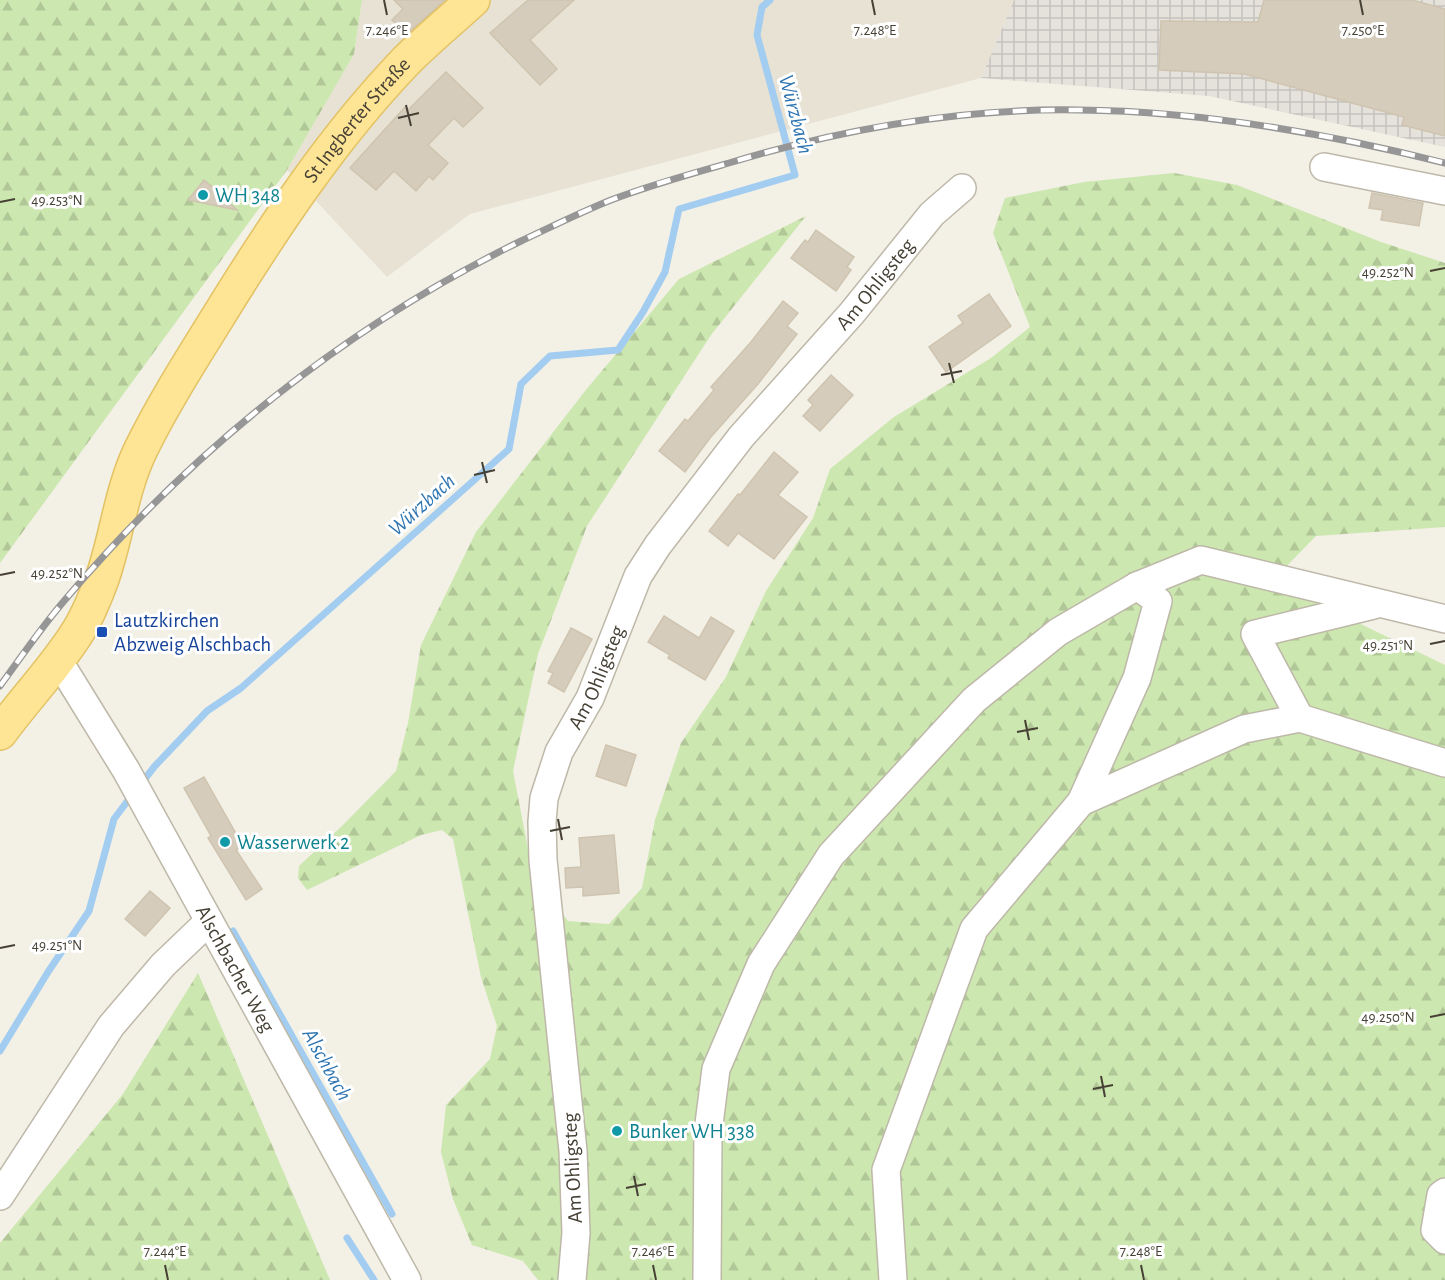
<svg xmlns="http://www.w3.org/2000/svg" width="1445" height="1280" font-family="'Alegreya Sans',sans-serif">
<style>
.residential{fill:#e7e2d4}
.industrial{fill:url(#industrial-grid)}
.forest{fill:url(#forest-firs)}
.lines{fill:none;stroke-linecap:round;stroke-linejoin:round}
.stream{stroke:#a3cdf0;stroke-width:7}
.building{fill:#d5ccbc;stroke:#cfc4af;stroke-width:1.5}
.minor-casing{stroke:#beb8a9;stroke-width:30}
.major-casing{stroke:#e3c264;stroke-width:36}
.minor{stroke:#fff;stroke-width:27}
.major{stroke:#fee495;stroke-width:33}
.rail-casing{stroke:#969696;stroke-width:7}
.rail{stroke:#fff;stroke-width:4.5;stroke-dasharray:14;stroke-linecap:butt}
.ticks{fill:none;stroke:#464035;stroke-width:2}
.culture-dot{fill:#0f9aa8;stroke:#fff;stroke-width:2}
.transit-dot{fill:#1a4fb4;stroke:#fff;stroke-width:2}
.labels{text-anchor:middle;stroke-width:6;stroke-linejoin:round;paint-order:stroke}
.street-label{font-size:21px;fill:#464035;stroke:#fff}
.culture-label{font-size:21px;fill:#0d838f;stroke:#fff;text-anchor:start}
.transit-label{font-size:21px;fill:#164399;stroke:#fff;text-anchor:start}
.water-label{font-size:22px;font-style:italic;fill:#2f75b1;stroke:#fff}
.ticks-label{font-size:15px;text-anchor:middle;fill:#464035;stroke:#fff;stroke-width:6;stroke-linejoin:round;paint-order:stroke}
</style>
<defs>
<pattern id="industrial-grid" width="8" height="8" patternUnits="userSpaceOnUse" patternTransform="scale(1.5)"><rect width="8" height="8" fill="#e5e1db"/><path d="M0 4h8M4 0v8" fill="none" stroke="#c6c2bd"/></pattern>
<pattern id="forest-firs" width="22" height="20" patternUnits="userSpaceOnUse" patternTransform="scale(1.5)"><rect width="22" height="20" fill="#cce7af"/><path d="M5 1l3.5 6h-7zM16 11l3.5 6h-7z" fill="#b1c797"/></pattern>
</defs>
<rect width="100%" height="100%" fill="#f3f0e6"/>
<path class="residential" d="M362 0H1014L981 78 470 214 387 277 287 170 354 54Z"/>
<path class="industrial" d="M1014 0H1445V147L1209 96 981 78Z"/>
<g class="forest">
<path d="M0 0H362L354 54 287 170 0 563Z"/>
<path d="M1174 173 1237 185 1381 242 1445 263V527L1316 536 1272 581 1445 665V1280H538L523 1261 472 1245 453 1199 441 1152 446 1105 490 1059 497 1026 481 977 453 839 442 830 421 835 307 890 298 878 299 866 343 825 396 771 408 723 421 645 476 532 585 391 679 279 806 216 711 335 587 526 538 654 513 771 533 875 568 921 609 924 642 888 655 820 681 743 726 677 766 591 813 518 830 469 894 417 991 358 1030 327 993 233 1005 198 1084 182Z"/>
<path d="M198 973 330 1280H0V1243L123 1094Z"/>
</g>
<g class="lines">
<g class="stream">
<path d="M141 784 154 767 207 711 241 688 509 449 521 384 550 356 618 350 643 312 665 272 679 209 795 175 757 35 762 7 770 0"/>
<path d="M233 931 392 1214"/>
<path d="M0 1051 48 972 89 911 114 819 132 795"/>
<path d="M347 1238 374 1280"/>
</g>
</g>
<g class="building">
<path d="M394 0H445L407 34 392 20 403 9Z"/>
<path d="M528 0H574L530 40 557 69 540 85 490 33Z"/>
<path d="M1264 0H1412L1445 9V136L1402 125 1404 117 1244 74 1159 70 1161 21 1258 22Z"/>
<path d="M446 72 483 108 463 127 454 118 428 145 448 163 433 180 429 176 416 191 394 171 376 190 350 168 405 107 408 110Z"/>
<path d="M204 180 216 190 237 210 188 200Z"/>
<path d="M1372 193 1423 203 1419 226 1381 220 1383 210 1369 208Z"/>
<path d="M816 230 854 257 847 267 851 270 836 291 791 258 805 240 808 242Z"/>
<path d="M989 294 1011 326 946 372 929 347 963 323 958 316Z"/>
<path d="M783 301 798 313 787 326 797 334 758 384 710 438 685 472 659 451 685 419 688 421 714 390 711 387 751 342Z"/>
<path d="M831 375 853 395 820 431 803 416 813 405 808 400Z"/>
<path d="M774 452 798 472 778 495 807 517 774 559 738 533 728 546 709 531 738 494 740 495Z"/>
<path d="M664 616 699 638 711 617 734 631 705 680 668 658 670 655 648 642Z"/>
<path d="M571 628 592 639 564 692 548 683 553 673 548 671Z"/>
<path d="M606 745 636 755 626 786 596 776Z"/>
<path d="M204 777 243 846 236 850 262 889 246 900 208 838 211 836 184 788Z"/>
<path d="M614 835 619 893 583 896V887L566 888 565 868 581 867 579 838Z"/>
<path d="M150 891 170 908 145 936 125 919Z"/>
</g>
<g class="lines">
<defs>
<g id="minor">
<path d="M1324 167 1445 191"/>
<path d="M1137 586 1201 560 1445 619"/>
<path id="s1" d="M58 660 126 770 407 1280"/>
<path d="M1300 718 1255 634 1374 605"/>
<path d="M1445 1192 1441 1195 1435 1230 1445 1240"/>
<path d="M0 1196 111 1026 163 965 209 921"/>
<path id="s2" d="M572 1280 576 1233 573 1151 543 860 542 822 544 798 559 752 590 698 638 576 658 545 741 437 852 313 932 214 962 188"/>
<path d="M707 1280 708 1132 716 1069 761 964 831 855 974 700 1058 632 1137 586 1158 601 1137 678 1081 802 1244 729 1300 718 1445 763"/>
<path d="M893 1280 886 1170 974 929 1081 802"/>
</g>
<g id="major">
<path id="s3" d="M0 733C24 700 53 670 75 636 86 620 95 598 102 579 117 536 121 490 141 449 163 404 190 362 216 320 272 229 332 138 406 61 427 40 451 20 473 0"/>
</g>
</defs>
<use href="#minor" class="minor-casing"/>
<use href="#major" class="major-casing"/>
<use href="#minor" class="minor"/>
<use href="#major" class="major"/>
<defs>
<path id="rail" d="M0 686C21 657 41 628 64 601 191 451 345 327 521 241 551 227 581 212 611 200 650 185 690 174 729 163 842 129 960 108 1079 110 1202 111 1325 133 1445 163"/>
</defs>
<use href="#rail" class="rail-casing"/>
<use href="#rail" class="rail"/>
</g>
<path class="ticks" d="M384 0 387 15M872 0 875 15M1360 0 1363 15M406 105 411 126M398 118 419 113M0 202 15 199M1430 271 1445 268M949 363 954 383M941 375 962 371M482 462 487 483M474 475 495 470M0 575 15 572M1430 644 1445 641M1025 720 1029 740M1017 732 1038 728M558 819 562 840M550 831 570 827M0 948 15 945M1430 1017 1445 1014M1101 1076 1105 1097M1093 1089 1113 1085M634 1176 638 1196M626 1188 646 1184M165 1265 168 1280M653 1265 656 1280M1141 1265 1144 1280"/>
<g class="culture-dot">
<circle cx="203" cy="195" r="6"/>
<circle cx="225" cy="842" r="6"/>
<circle cx="617" cy="1131" r="6"/>
</g>
<rect class="transit-dot" x="96" y="626" width="12" height="12" rx="3"/>
<g class="labels">
<g class="street-label">
<text dy="7" stroke="none"><textPath href="#s3" startOffset="716">St.Ingberter Straße</textPath></text>
<text dy="7" stroke="none"><textPath href="#s2" startOffset="1102">Am Ohligsteg</textPath></text>
<text dy="7" stroke="none"><textPath href="#s2" startOffset="616">Am Ohligsteg</textPath></text>
<text dy="7" stroke="none"><textPath href="#s1" startOffset="356">Alschbacher Weg</textPath></text>
<text transform="translate(572 1168) rotate(-93)" y="7">Am Ohligsteg</text>
</g>
<g class="culture-label">
<text x="215" y="202">WH 348</text>
<text x="237" y="849">Wasserwerk 2</text>
<text x="629" y="1138">Bunker WH 338</text>
</g>
<g class="transit-label">
<text x="114" y="627">Lautzkirchen<tspan x="114" dy="24">Abzweig Alschbach</tspan></text>
</g>
<g class="water-label">
<text transform="translate(797 114) rotate(75)" y="8">Würzbach</text>
<text transform="translate(421 504) rotate(-42)" y="8">Würzbach</text>
<text transform="translate(328 1064) rotate(61)" y="8">Alschbach</text>
</g>
</g>
<g class="ticks-label">
<text x="387" y="35">7.246°E</text>
<text x="875" y="35">7.248°E</text>
<text x="1363" y="35">7.250°E</text>
<text x="57" y="205">49.253°N</text>
<text x="1388" y="277">49.252°N</text>
<text x="57" y="578">49.252°N</text>
<text x="1388" y="650">49.251°N</text>
<text x="57" y="950">49.251°N</text>
<text x="1388" y="1022">49.250°N</text>
<text x="165" y="1256">7.244°E</text>
<text x="653" y="1256">7.246°E</text>
<text x="1141" y="1256">7.248°E</text>
</g>
</svg>
